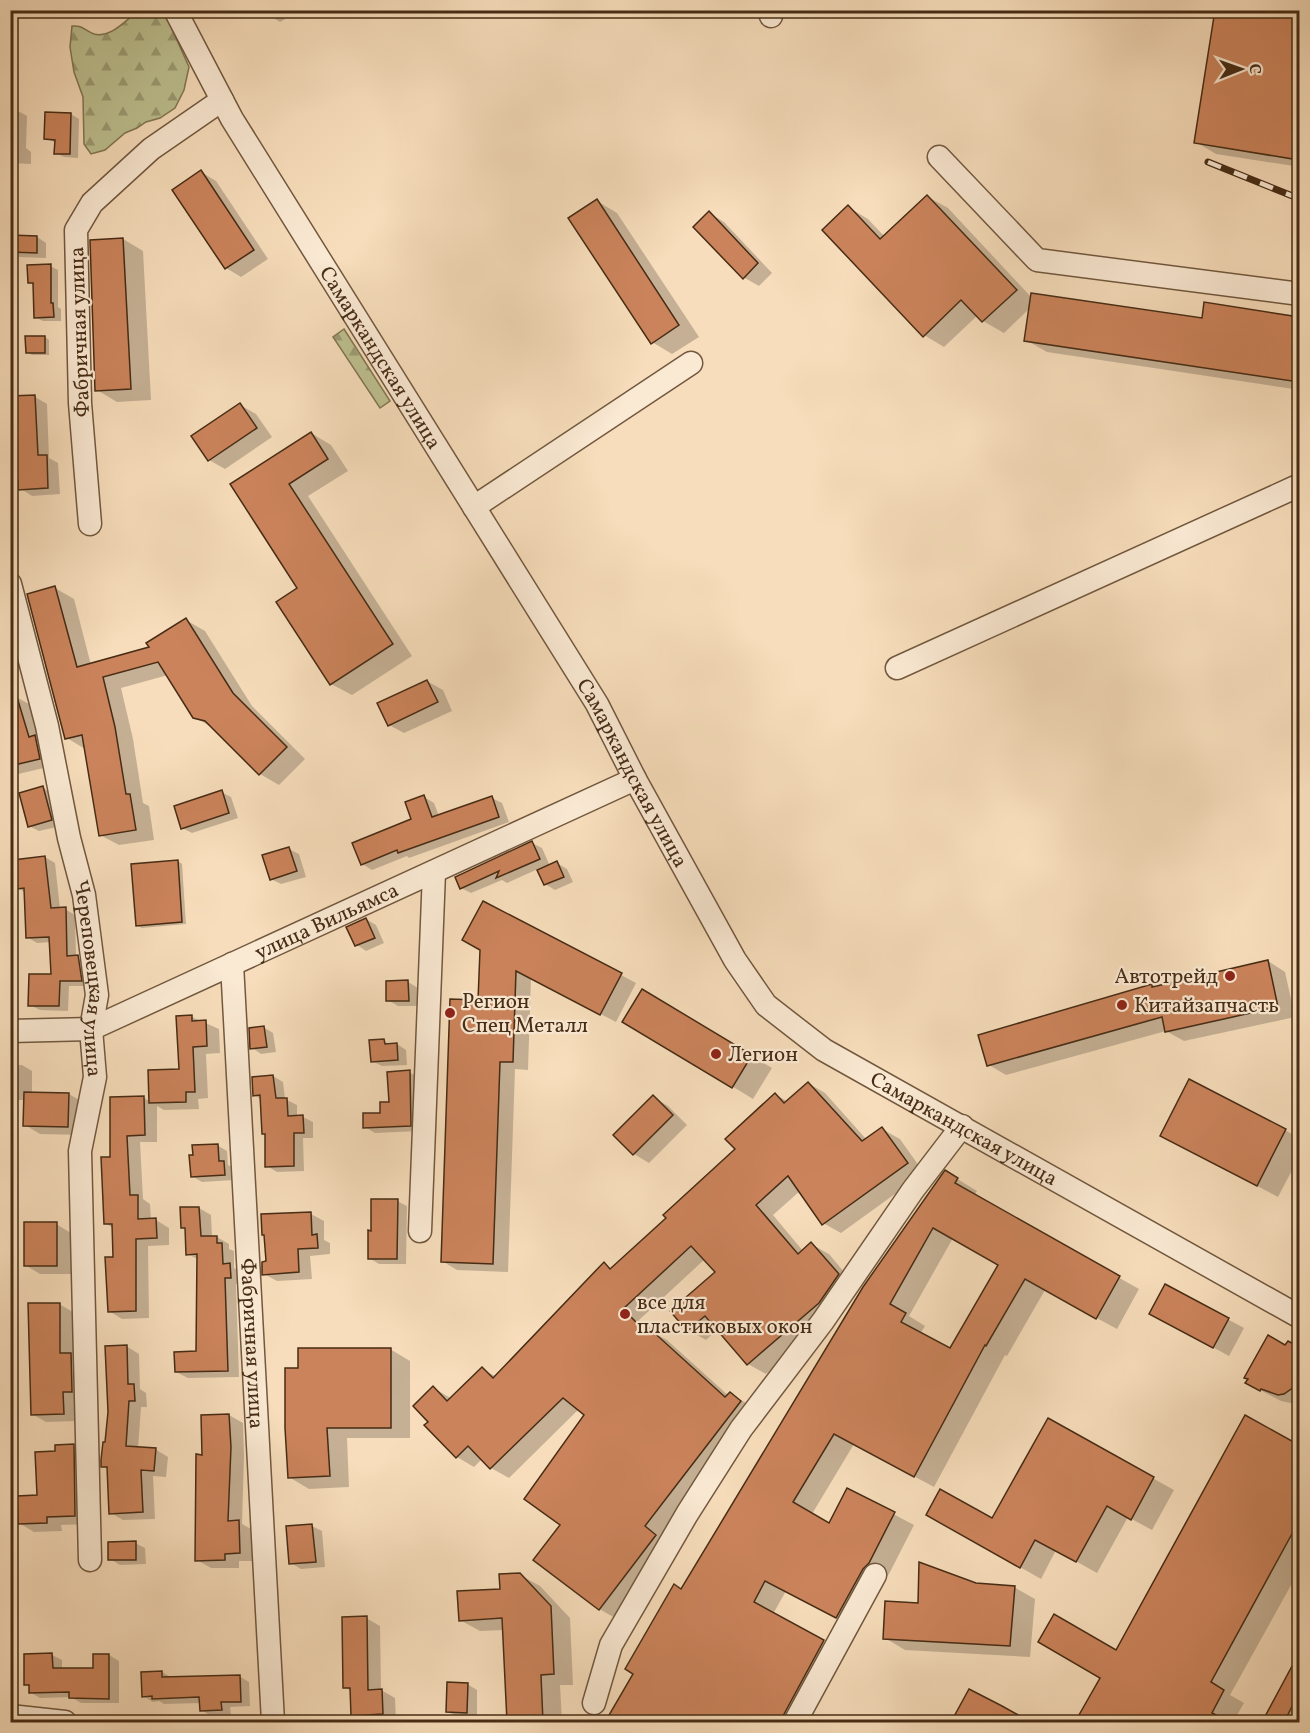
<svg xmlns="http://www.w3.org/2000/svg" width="1310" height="1733" font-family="Vollkorn,serif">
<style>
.forest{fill:url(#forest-firs);stroke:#827652;stroke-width:1.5}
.shadow{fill:#0003;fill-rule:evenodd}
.building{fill:#cb835b;stroke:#462c15;stroke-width:1.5;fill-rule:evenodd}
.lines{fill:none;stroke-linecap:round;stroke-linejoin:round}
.minor-casing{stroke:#72583e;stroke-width:25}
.minor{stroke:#fae9d3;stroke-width:22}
.rail-casing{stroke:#462c15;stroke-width:7}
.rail{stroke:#fae9d3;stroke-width:4.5;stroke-dasharray:14;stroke-linecap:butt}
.poi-dot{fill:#8f2418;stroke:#fae9d3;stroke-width:2}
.labels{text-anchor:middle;stroke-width:4.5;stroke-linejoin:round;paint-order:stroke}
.street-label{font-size:21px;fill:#462c15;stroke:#fae9d3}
.poi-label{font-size:21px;fill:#462c15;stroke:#fae9d3;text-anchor:start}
</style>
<defs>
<pattern id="forest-firs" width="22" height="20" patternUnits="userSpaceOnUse" patternTransform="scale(1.5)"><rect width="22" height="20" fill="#bdc090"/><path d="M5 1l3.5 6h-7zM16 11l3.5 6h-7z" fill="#9b9c74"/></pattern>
</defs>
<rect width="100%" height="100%" fill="#f7ddbb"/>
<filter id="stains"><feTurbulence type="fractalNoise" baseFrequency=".00333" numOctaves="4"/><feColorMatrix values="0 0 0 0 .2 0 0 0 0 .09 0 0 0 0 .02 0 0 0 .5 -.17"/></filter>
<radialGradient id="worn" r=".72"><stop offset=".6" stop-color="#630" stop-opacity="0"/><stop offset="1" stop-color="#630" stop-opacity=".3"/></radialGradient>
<g class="forest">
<path d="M130 11H164L189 67 184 90 175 108 160 118 146 122 137 128 125 133 105 150 91 154 84 144 83 97 74 72 70 47 72 26C83 25 85 31 94 34 109 38 122 24 132 16Z"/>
<path d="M344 329 390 401 380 408 333 337Z"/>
</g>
<g class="shadow">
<path d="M63 10H86V13L68 14Z"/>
<path d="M261 10H301L280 22Z"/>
<path d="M1216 10H1300V167L1216 154 1196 142Z"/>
<path d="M10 111H18L27 116 26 148 31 152V164L10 163Z"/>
<path d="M71 114 79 119 78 158 64 157 56 153V143L46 138Z"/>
<path d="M201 172 216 181 268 259 241 277 226 268Z"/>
<path d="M928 197 948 208 1032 298 1203 319 1205 304 1300 318V390L1047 352 1026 340 1031 307 1004 333 983 321 978 315 944 347 924 335 848 207 868 219 885 237Z"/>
<path d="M597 201 617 213 699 337 672 354 652 342Z"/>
<path d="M709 213 724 222 772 273 759 286 743 277Z"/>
<path d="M10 237H37L46 243V258L19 257 10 252Z"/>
<path d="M123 239 143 251 151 400 117 402 97 390Z"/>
<path d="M50 266 58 270V307L61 309V321H43L35 317 34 285 29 282Z"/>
<path d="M45 337 49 340V355H32L27 352Z"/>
<path d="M35 397 47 404 49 458 58 463 60 494 32 496 20 488 10 486V454Z"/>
<path d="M240 405 256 414 272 437 225 469 209 460Z"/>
<path d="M311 433 331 445 348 471 308 496 412 656 352 695 331 684 299 588 232 485Z"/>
<path d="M55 588 74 599 91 665 151 648 186 620 205 631 252 706 305 759 279 785 260 774 215 729 194 717 168 675 121 688 133 739 143 803 149 806 154 840 119 845 100 835 85 749 67 738Z"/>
<path d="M427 681 443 690 452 711 404 733 389 725Z"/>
<path d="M16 697 29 704 40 739 52 766 10 776V698Z"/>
<path d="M43 788 53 794 61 826 39 831 29 826Z"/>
<path d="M221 792 231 797 238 818 192 833 182 828Z"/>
<path d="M424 797 434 803 439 816 492 798 502 803 509 822 409 858 407 856 372 870 362 864 413 820Z"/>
<path d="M532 843 542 848 550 866 557 863 567 869 573 882 555 890 545 884 538 869 507 883 502 880 471 893 461 888Z"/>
<path d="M289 849 299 854 306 877 281 884 271 879Z"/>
<path d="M45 857 55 863 60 909H65L75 915 76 957 88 963 91 986H69L68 1011 40 1010 30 1005 52 976 51 942 37 943 27 937 26 893 19 889H10V861Z"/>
<path d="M178 861 182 864 186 924 142 928 138 926Z"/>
<path d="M366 919 376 925 384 943 366 951 357 945Z"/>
<path d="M481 949 621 975 636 983 616 1022 531 978 528 1070 515 1069 508 1272 457 1270 442 1261 479 1001Z"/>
<path d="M10 953 17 956 18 977H10Z"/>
<path d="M1268 961 1285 972 1295 1017 1184 1041 1166 1031 1006 1075 989 1065 1152 986 1154 988Z"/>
<path d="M408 982 418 988V1006H398L388 1000Z"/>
<path d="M663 1002 772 1068 753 1099 625 1021Z"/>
<path d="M192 1017 219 1029 220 1053 206 1054 208 1098 198 1099 199 1109 164 1110 157 1106V1142H140L143 1199 150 1204 151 1220H156L169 1228V1245L148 1246 149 1318 122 1319 109 1311 114 1258 113 1228 105 1223 112 1158 144 1098 151 1102 181 1070Z"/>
<path d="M263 1027 273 1033 276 1052 261 1054 252 1048Z"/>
<path d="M384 1041 390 1045 397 1044 406 1050 407 1065 382 1066 372 1061Z"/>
<path d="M10 1065H22L32 1071V1093L69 1094 84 1103 83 1135 40 1134 25 1125 26 1100H10Z"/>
<path d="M409 1072 419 1078 420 1131 375 1133 365 1127 382 1114Z"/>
<path d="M273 1076 283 1082 285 1099 297 1105V1117H303L313 1122V1138H303L304 1171 277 1172 267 1166 266 1135 263 1133 262 1100 254 1095Z"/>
<path d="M1190 1081 1300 1138V1155L1278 1197 1162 1136Z"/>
<path d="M808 1083 825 1093 867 1140 882 1129 900 1139 924 1173 841 1233 823 1223 800 1191 773 1215 803 1251 811 1244 829 1254 855 1285 837 1312 766 1374 748 1364 718 1329 706 1340 688 1330 717 1272 705 1259 639 1320 650 1331 667 1340 729 1396 730 1394 748 1404 617 1619 599 1609 562 1525 586 1415 579 1409 509 1478 491 1468 482 1459 474 1467 457 1457 430 1422 434 1388 452 1399 482 1369 497 1377 604 1264 612 1269 668 1218 737 1149 775 1094 788 1102Z"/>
<path d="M653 1097 668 1106 687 1125 649 1163 634 1154Z"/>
<path d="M217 1145 227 1151 228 1165 234 1168V1180L202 1182 192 1176Z"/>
<path d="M946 1172 977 1191 974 1196 1139 1289 1117 1329 1045 1290 1007 1356 1005 1355 934 1487 854 1444 812 1514 830 1525 848 1490 914 1525 889 1574 883 1580 857 1628 786 1591 773 1614 843 1653 805 1722H607L682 1591ZM953 1238 1000 1264 950 1350 920 1334 925 1326 909 1316Z"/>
<path d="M1300 1188V1207L1292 1203Z"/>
<path d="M397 1201 407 1206 406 1264H379L369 1258Z"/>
<path d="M199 1208 211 1215 212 1237H217L229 1244V1249L234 1251V1268L242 1272V1284H236L239 1377 188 1378 176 1372 198 1353 199 1260 188 1254 187 1229 183 1227Z"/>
<path d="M311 1214 324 1221V1240L330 1243V1254L310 1256 312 1279 277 1281 264 1274Z"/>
<path d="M56 1224 71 1233 72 1274H40L25 1265Z"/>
<path d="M1166 1286 1244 1328 1229 1356 1166 1322Z"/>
<path d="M59 1304 73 1312V1355L84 1362 77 1421 46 1422 32 1414Z"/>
<path d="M1288 1343 1300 1349V1405L1281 1401 1247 1383Z"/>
<path d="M126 1346 139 1354 140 1389 146 1393 147 1407H141L138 1448 155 1449 168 1457 166 1477 153 1476 155 1519 123 1520 111 1513 108 1469 103 1466Z"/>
<path d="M390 1349 410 1361V1438H347L349 1487 309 1489 289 1477 299 1369Z"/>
<path d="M229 1415 243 1423 244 1456 242 1524 253 1530V1561H239V1568H211L197 1560 204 1456Z"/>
<path d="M1246 1417 1300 1447V1569L1230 1695 1244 1703 1233 1722H1077Z"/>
<path d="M1048 1420 1174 1490 1152 1530 1128 1517 1097 1573 1056 1550 1041 1579 928 1515 993 1520Z"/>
<path d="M73 1446 88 1454 90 1524 61 1525 62 1531 34 1532 19 1523 38 1497 57 1452Z"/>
<path d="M312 1526 322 1531 325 1567 301 1569 291 1563Z"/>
<path d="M135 1543 145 1548 146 1564 120 1565 110 1559Z"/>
<path d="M520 1575 540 1586 570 1618 573 1685H560L562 1722H509L504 1630 480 1631 460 1620Z"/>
<path d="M976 1584 1014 1587 1035 1599 1030 1657 905 1650 885 1638 919 1605Z"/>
<path d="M366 1618 380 1626 381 1690 395 1698 396 1721 365 1722 352 1715 351 1691 345 1687Z"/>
<path d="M52 1655 62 1660V1670L95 1669V1655H109L119 1661V1703H81L71 1697 40 1698 30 1692V1687L26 1684Z"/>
<path d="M1300 1657V1722H1264Z"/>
<path d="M162 1672 172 1678 239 1676 249 1682 250 1706 230 1707 231 1715 211 1716 201 1710V1703L164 1704 159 1701 153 1702 143 1696Z"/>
<path d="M467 1684 477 1690V1717H457L447 1711Z"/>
<path d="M970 1691 1028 1722H953Z"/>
</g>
<g class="building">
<path d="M1215 10H1299V160L1194 143Z"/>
<path d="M45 112 71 113 70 154H54L55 140 44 139Z"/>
<path d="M201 170 254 250 225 269 172 190Z"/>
<path d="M927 195 1017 290 982 322 961 300 923 337 822 230 848 205 880 239Z"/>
<path d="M597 199 679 325 651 344 568 218Z"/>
<path d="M709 211 758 263 743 279 693 227Z"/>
<path d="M10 235 37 236V253L10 252Z"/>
<path d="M123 238 131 389 95 391 90 240Z"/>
<path d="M51 264V303H53L54 317 34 318 33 283H28L27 265Z"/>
<path d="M1031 293 1202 318 1204 302 1299 317V382L1024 341Z"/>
<path d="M25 336H45V353H26Z"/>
<path d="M35 395 38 455H47L48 488 18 490V481L10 482V396Z"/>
<path d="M240 403 257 428 208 461 191 436Z"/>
<path d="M311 432 328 459 289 484 393 644 330 685 276 602 297 588 230 484Z"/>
<path d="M55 586 77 667 149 647 146 643 186 618 233 693 287 747 259 775 205 721 193 718 158 662 103 677 115 727 126 794H130L136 830 99 836 82 735 65 739 27 594Z"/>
<path d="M427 680 438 702 388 726 377 703Z"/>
<path d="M10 687H14L29 737 35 735 40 759 10 766Z"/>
<path d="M43 786 52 820 28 827 19 793Z"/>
<path d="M222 790 229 813 181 829 174 806Z"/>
<path d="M424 795 432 817 492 796 499 817 398 853 397 850 361 865 352 843 411 819 405 802Z"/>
<path d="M532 841 540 859 496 878 499 871 460 889 455 877Z"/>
<path d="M289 847 297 871 270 880 262 855Z"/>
<path d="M45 856 51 908 66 907 67 956 78 955 82 981H60L59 1006H28L29 974H51L49 937 26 938 24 888 17 889 13 860Z"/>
<path d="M178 860 182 922 136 926 131 864Z"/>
<path d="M557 861 564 877 544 885 537 870Z"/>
<path d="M483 901 622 973 600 1015 516 971 513 1062H500L493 1264 441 1262 450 999 478 1000 480 950 462 940Z"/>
<path d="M366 918 375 938 355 946 346 927Z"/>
<path d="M1268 960 1278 1007 1165 1032 1162 1017 987 1066 978 1035 1152 984V987Z"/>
<path d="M408 980 409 1001H386V981Z"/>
<path d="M642 989 752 1055 732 1088 622 1022Z"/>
<path d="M192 1015V1021L206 1020 207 1046 193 1047 195 1092H186V1102L149 1103 148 1070 179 1069 176 1016Z"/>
<path d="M264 1026 267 1047 250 1049 249 1028Z"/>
<path d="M384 1039 385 1044 397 1043 398 1060 371 1062 369 1040Z"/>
<path d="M410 1070 411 1126 363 1128V1113H380V1102H389L387 1072Z"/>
<path d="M273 1075 276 1098H287L288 1116 303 1115 304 1133H294V1166L265 1167V1134H262L260 1095 253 1096 252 1077Z"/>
<path d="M1189 1079 1286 1129 1257 1186 1160 1136Z"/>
<path d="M808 1082 862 1141 882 1127 908 1163 822 1225 788 1176 756 1205 798 1254 811 1242 839 1274 819 1303 747 1365 705 1316 687 1331 670 1311 715 1272 691 1246 623 1309 646 1332 649 1328 725 1397 730 1392 741 1401 645 1526 656 1535 599 1610 533 1560 560 1525 524 1499 584 1415 563 1398 490 1469 468 1446 456 1458 424 1425 428 1422 413 1406 433 1386 447 1401 482 1367 493 1378 604 1262 610 1269 666 1218 663 1215 735 1149 725 1139 775 1093 784 1103Z"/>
<path d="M24 1092 69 1093 68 1127 23 1126Z"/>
<path d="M653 1095 673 1115 633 1155 613 1135Z"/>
<path d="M144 1096 145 1135 127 1136 130 1195H138V1219L156 1218 157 1238 136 1239V1311L108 1312 105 1257H113L112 1224H104L101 1157H110V1097Z"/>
<path d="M218 1144 219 1161H224L225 1175 191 1177 189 1155H193L192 1145Z"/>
<path d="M945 1170 958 1178 955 1183 1120 1276 1096 1319 1025 1279 986 1346 985 1345 914 1477 834 1434 793 1502 829 1523 847 1488 895 1512 869 1563 863 1569 836 1618 765 1581 754 1602 824 1640 783 1716 782 1722H605L633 1674 625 1669 674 1584 681 1589 863 1287ZM933 1228 998 1265 950 1348 901 1322 906 1313 890 1304Z"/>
<path d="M371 1199H398L397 1259H368V1230L371 1231Z"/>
<path d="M180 1207H199L201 1236H217V1243H222L223 1264 230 1263 231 1278H225L228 1371 175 1372 174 1352 196 1351 197 1254 186 1255 185 1228H181Z"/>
<path d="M311 1212 312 1235 317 1234 318 1248 298 1249 299 1272 262 1275V1262L266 1261 264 1235H262L261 1214Z"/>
<rect x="24" y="1222" width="33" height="44"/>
<path d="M1165 1284 1229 1318 1213 1348 1149 1314Z"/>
<path d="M28 1303H60V1353H71L72 1392H63L64 1414 31 1415Z"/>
<path d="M1268 1335 1285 1345 1288 1341 1299 1347V1377L1294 1387 1284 1394 1278 1395 1261 1389 1260 1391 1245 1383 1248 1379 1244 1378Z"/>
<path d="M127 1345 128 1384H134L135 1401H129L126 1446 156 1448 154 1471 141 1470 143 1512 109 1514 107 1467H101V1460L103 1442H105L108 1412 105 1346Z"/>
<path d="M298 1348H391V1428H327L330 1476 288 1478 285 1428V1368H298Z"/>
<path d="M229 1414 231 1447 228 1521 239 1520 240 1553 225 1554V1560L195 1561 196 1454 202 1455 201 1415Z"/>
<path d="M1245 1415 1299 1445V1521L1211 1682 1224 1690 1212 1713 1230 1722H1075L1100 1678 1038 1642 1054 1614 1116 1650Z"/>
<path d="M1048 1418 1154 1477 1131 1520 1107 1506 1076 1562 1035 1540 1020 1568 926 1515 940 1489 992 1518Z"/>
<path d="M74 1444 75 1516 47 1517V1523L18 1524 17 1496 37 1495 35 1452 55 1451V1445Z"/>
<path d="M312 1524 316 1562 289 1564 286 1526Z"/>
<path d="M136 1541V1560H108V1542Z"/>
<path d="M919 1562 976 1583 1015 1586 1010 1646 883 1639 885 1601 918 1603Z"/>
<path d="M520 1573 551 1606 554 1674 541 1675 543 1722H507L502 1618 459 1621 457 1591 500 1589 499 1574Z"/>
<path d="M367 1616 368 1690 382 1689 383 1714 351 1716 350 1688H343L342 1617Z"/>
<path d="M52 1653 53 1668H93V1654H109V1699L69 1698V1692L29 1693V1685H24V1654Z"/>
<path d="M1299 1653V1693L1284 1722H1262Z"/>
<path d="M162 1671V1677L240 1675 241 1702H221L222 1710 200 1711 199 1697 152 1699V1696L142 1697 141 1672Z"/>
<path d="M447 1682 468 1683 467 1713 446 1712Z"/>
<path d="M969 1689 1002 1706 1031 1722H951Z"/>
</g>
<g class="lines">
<defs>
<g id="minor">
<path id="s1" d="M175 10 232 119 597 704 635 779 735 960 766 1005 824 1050 1300 1317"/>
<path d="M769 10 771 16"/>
<path d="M939 157 1037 260 1300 294"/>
<path d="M474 507 691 363"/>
<path d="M90 524 80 403 76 230 92 203 151 149 222 100"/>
<path id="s2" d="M10 584 47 726 69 838 84 895 97 995 91 1029 95 1077 80 1151 90 1560"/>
<path d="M897 668 1300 485"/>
<path id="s3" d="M232 964 273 1722"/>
<path id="s4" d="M10 1031 91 1029 635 779"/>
<path d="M420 1231 434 872"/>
<path d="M594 1703 611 1645 687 1514 741 1429 823 1321 913 1190 962 1126"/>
<path d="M10 1716 65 1722"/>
<path d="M795 1722 875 1575"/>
</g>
</defs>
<use href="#minor" class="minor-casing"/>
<use href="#minor" class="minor"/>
<defs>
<path id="rail" d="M1208 162 1300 199"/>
</defs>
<use href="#rail" class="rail-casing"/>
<use href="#rail" class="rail"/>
</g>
<g class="poi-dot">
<circle cx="1230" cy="976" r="6"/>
<circle cx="1122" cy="1005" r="6"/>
<circle cx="450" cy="1013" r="6"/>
<circle cx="716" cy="1054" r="6"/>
<circle cx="625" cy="1314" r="6"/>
</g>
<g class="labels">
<g class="street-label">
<text transform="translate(79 332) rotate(-92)" y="7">Фабричная улица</text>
<text dy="7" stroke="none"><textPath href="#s1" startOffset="404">Самаркандская улица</textPath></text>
<text dy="7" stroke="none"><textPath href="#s1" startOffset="890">Самаркандская улица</textPath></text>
<text dy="7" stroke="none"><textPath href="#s4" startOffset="340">улица Вильямса</textPath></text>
<text dy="7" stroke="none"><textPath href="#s2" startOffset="404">Череповецкая улица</textPath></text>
<text dy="7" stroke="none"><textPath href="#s1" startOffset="1392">Самаркандская улица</textPath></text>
<text dy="7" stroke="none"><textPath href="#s3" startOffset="380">Фабричная улица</textPath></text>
</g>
<g class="poi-label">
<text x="1218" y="983" text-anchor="end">Автотрейд</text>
<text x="462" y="1008">Регион<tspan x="462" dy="24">Спец Металл</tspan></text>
<text x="1134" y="1012">Китайзапчасть</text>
<text x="728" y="1061">Легион</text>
<text x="637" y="1309">все для<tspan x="637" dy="24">пластиковых окон</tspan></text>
</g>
</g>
<rect width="1310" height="1733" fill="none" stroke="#f7ddbb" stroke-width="36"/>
<rect x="12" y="12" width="1286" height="1709" fill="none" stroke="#462c15" stroke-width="3"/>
<rect x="18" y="18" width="1274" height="1697" fill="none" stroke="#462c15" stroke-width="1.5"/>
<g transform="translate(1241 69) rotate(89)" stroke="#fae9d3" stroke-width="4.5" paint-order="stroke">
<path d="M0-4.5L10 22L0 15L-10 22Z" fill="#462c15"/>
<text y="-9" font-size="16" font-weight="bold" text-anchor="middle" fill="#462c15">С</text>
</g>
<rect width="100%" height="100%" filter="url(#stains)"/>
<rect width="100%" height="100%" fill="url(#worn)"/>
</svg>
